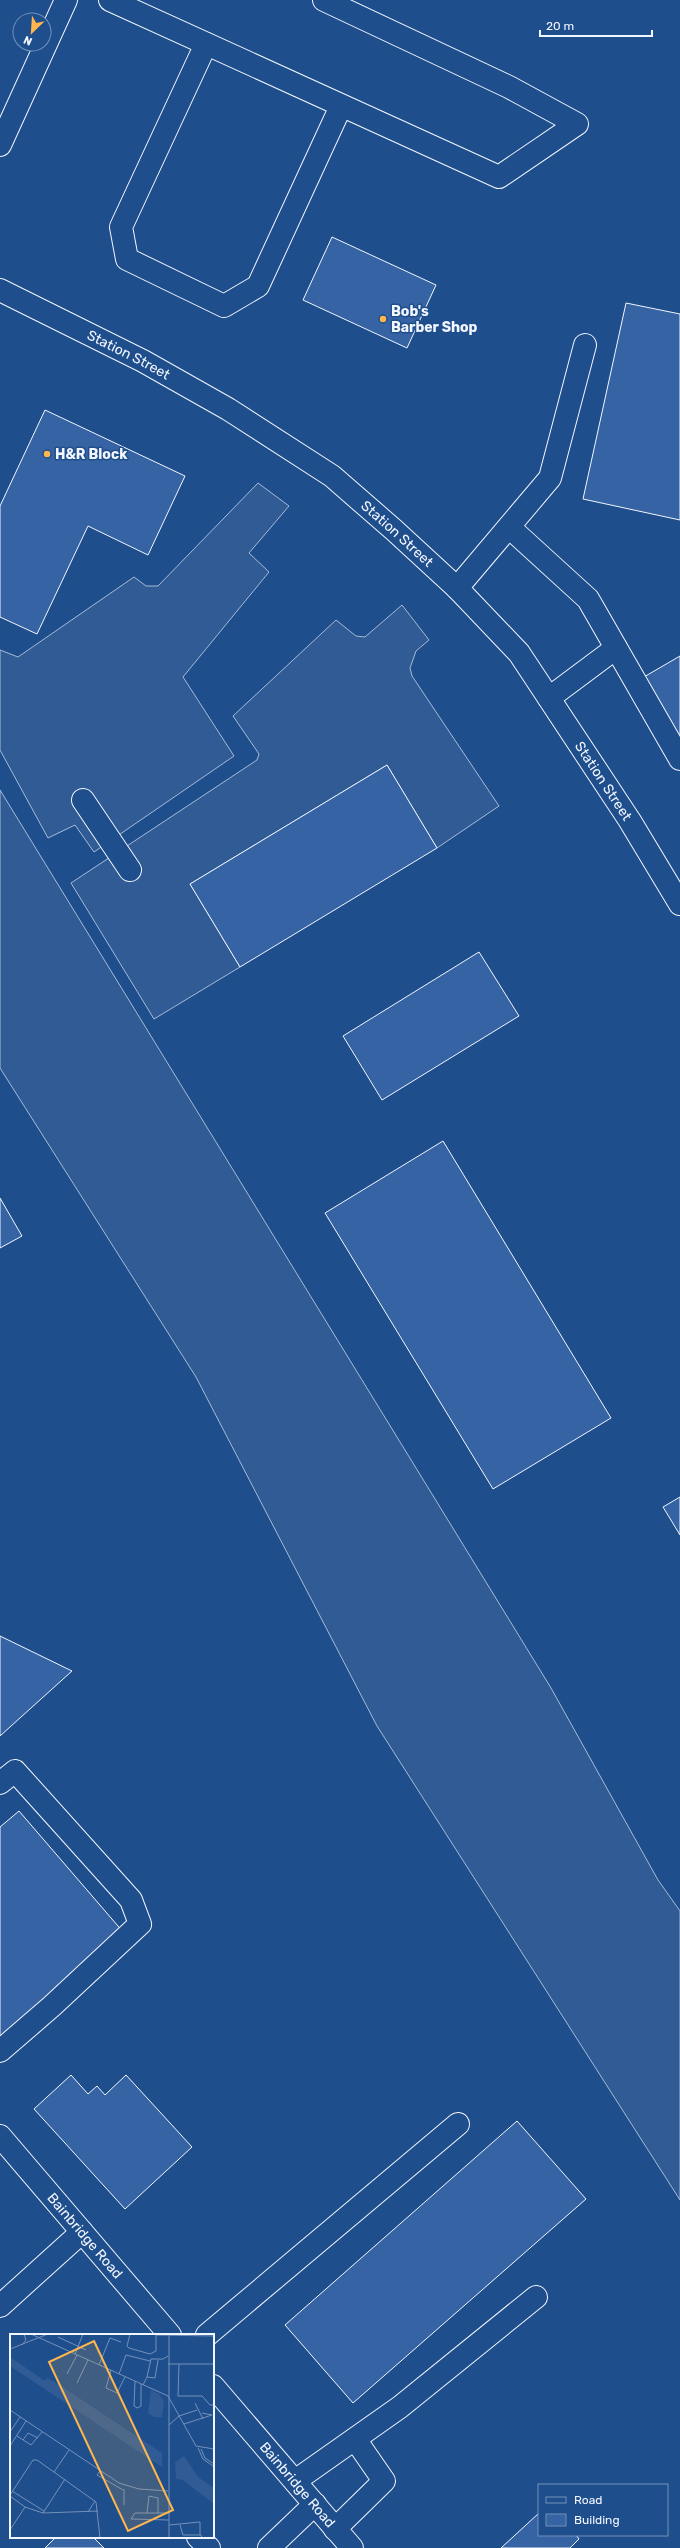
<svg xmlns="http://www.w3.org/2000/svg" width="680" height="2548" font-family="Rubik,sans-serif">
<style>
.built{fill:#305b95;stroke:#a8bbd7}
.building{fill:#3563a3;stroke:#f2f6ff}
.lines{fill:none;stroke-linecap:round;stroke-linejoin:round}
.minor-casing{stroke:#f2f6ff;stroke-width:24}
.major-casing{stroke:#f2f6ff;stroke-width:24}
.minor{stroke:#1f4e8c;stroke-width:22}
.major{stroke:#1f4e8c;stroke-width:22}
.poi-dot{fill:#ffb74d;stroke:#1f4e8c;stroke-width:1.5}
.labels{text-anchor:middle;stroke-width:3;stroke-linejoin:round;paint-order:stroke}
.poi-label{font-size:14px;font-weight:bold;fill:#f2f6ff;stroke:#1f4e8c;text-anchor:start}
.street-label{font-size:14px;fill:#f2f6ff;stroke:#1f4e8c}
.inset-road{fill:none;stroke:#7391ba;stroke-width:1}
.view{fill:#ffb74d;fill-opacity:0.15;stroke:#ffb74d;stroke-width:2}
.inset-edge{fill:none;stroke:#f2f6ff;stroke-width:2}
</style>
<rect width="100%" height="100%" fill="#1f4e8c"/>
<g class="built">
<path d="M258 483 289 506 249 553 269 572 183 677 234 756 94 852 75 825 48 838 0 750V650L18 657 134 577 146 586H158Z"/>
<path d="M402 605 429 640 416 651 410 668 412 676 499 806 437 848 387 765 190 884 240 967 154 1019 71 883 257 760 259 754 233 716 336 620 356 636 365 637Z"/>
<path d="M0 790 551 1688 658 1880 680 1911V2200L377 1726 196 1377 0 1068Z"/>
</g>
<g class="building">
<path d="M332 237 436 285 407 348 303 300Z"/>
<path d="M626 303 680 314V520L583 499Z"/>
<path d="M45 410 185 476 148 555 88 526 37 634 0 617V506Z"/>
<path d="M680 656V754L637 681Z"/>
<path d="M387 765 437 848 240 967 190 884Z"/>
<path d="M479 952 519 1016 382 1100 343 1036Z"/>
<path d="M443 1141 611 1418 493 1489 325 1213Z"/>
<path d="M0 1198 22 1236 0 1248Z"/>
<path d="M680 1497V1535L663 1507Z"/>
<path d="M0 1636 72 1671 0 1736Z"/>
<path d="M19 1811 124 1933 0 2039V1827Z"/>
<path d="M71 2075 88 2094 97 2086 105 2095 126 2075 192 2147 125 2209 34 2109Z"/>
<path d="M517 2121 586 2199 353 2403 285 2325Z"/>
<path d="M539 2513V2535H576L579 2539 570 2548H501Z"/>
<path d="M56 2537H93L104 2548H45Z"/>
</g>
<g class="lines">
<defs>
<g id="minor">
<path d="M110 0 499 177 577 124 509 87 324 0"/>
<path d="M206 44 121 227 127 259 224 306 258 286 341 106"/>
<path id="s1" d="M0 290 143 361 228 409 332 476 394 530 457 588 519 653 630 821 680 904"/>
<path d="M509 527 588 599 680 759"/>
<path d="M457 588 550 478 585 345"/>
<path d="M549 698 616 648"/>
<path d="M83 800 130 870"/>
<path d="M0 1783 15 1771 131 1900 140 1924 52 2006 0 2051"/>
<path id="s2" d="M0 2136 170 2335"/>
<path d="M0 2306 82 2232"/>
<path d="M207 2335 458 2124"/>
<path id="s3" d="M213 2386 352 2548"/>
<path d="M295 2481 400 2407 536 2297"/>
<path d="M335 2529 384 2481 355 2439"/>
<path d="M198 2537 209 2548"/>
<path d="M269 2548 315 2504"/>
</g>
<path id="major" d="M0 145 66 0"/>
</defs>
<use href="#minor" class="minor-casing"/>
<use href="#major" class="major-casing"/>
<use href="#minor" class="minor"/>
<use href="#major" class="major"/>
</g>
<g class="poi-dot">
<circle cx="383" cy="319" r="4"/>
<circle cx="47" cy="454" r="4"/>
</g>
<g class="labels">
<g class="poi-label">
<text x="391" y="316">Bob's<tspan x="391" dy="16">Barber Shop</tspan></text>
<text x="55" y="459">H&amp;R Block</text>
</g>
<g class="street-label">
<text dy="5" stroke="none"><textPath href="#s1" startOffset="144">Station Street</textPath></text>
<text dy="5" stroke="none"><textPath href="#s1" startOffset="468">Station Street</textPath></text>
<text dy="5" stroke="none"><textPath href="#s1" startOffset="792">Station Street</textPath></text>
<text dy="5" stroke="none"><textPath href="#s2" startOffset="131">Bainbridge Road</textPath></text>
<text dy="5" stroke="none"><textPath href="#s3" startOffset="130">Bainbridge Road</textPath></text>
</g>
</g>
<g transform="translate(10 2334)">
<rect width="204" height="204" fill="#1f4e8c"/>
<path d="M0 23 35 47 37 44 45 48 152 119V133L0 32ZM141 56 149 60 154 67 152 83H144L138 79ZM174 122 188 143 204 154V170L173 146 166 145 165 128Z" fill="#305b95"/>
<path class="inset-road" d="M21 0 158 62 186 112 204 115M120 0 117 12 119 14 140 20 146 17V1L204 2M159 0V204M48 3 76 16M12 11 16 6 14 0M0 15 38 0M65 20 73 0M158 30H204M169 30 168 62H192L200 71H204M89 31 100 4 111 8M101 36 96 54 107 59 115 43M57 40 67 21M109 40 116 21 140 27M137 43 145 44 148 26M125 47 124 72 127 74 131 72V50M67 49 78 26M133 51 137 43 141 25H153L158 22M185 69 193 85M0 76 109 149 129 155 158 157M169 82 187 76M174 90 202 81 192 79M159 91 169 82M0 98 10 83M7 102 21 111 32 98M13 106 18 99 28 104M0 112 16 87M188 114 193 125 203 132M191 115 195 124 204 130M90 137 87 141 113 156M44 138 59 116M114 155V171M2 157 34 177M0 161 23 126H27L86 168 90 204M0 162 15 173 0 196M15 173 33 179 55 145M78 178 85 167M33 179 88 177M137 179 139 162 148 164V179M159 179H125L121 185 159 186M159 191 190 188V201M170 191 173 201H191L192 204"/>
<path class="view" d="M84 7 163 176 118 197 39 28Z"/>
<rect width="204" height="204" class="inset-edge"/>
</g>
<rect x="538" y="2484" width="130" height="52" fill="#1f4e8c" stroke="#7391ba"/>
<rect x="546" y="2497" width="20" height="6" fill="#1f4e8c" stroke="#7391ba"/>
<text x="574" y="2504" font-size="12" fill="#f2f6ff">Road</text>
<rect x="546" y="2514" width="20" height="12" fill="#3563a3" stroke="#7391ba"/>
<text x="574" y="2524" font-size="12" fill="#f2f6ff">Building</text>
<g transform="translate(32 32) rotate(205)"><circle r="19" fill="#1f4e8c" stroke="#7391ba"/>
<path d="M0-3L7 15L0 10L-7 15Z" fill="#ffb74d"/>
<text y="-6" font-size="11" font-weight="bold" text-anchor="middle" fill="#f2f6ff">N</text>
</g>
<path d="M540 30v6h112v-6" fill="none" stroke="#f2f6ff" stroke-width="2"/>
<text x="546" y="30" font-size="12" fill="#f2f6ff" stroke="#1f4e8c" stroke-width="3" paint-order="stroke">20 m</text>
</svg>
